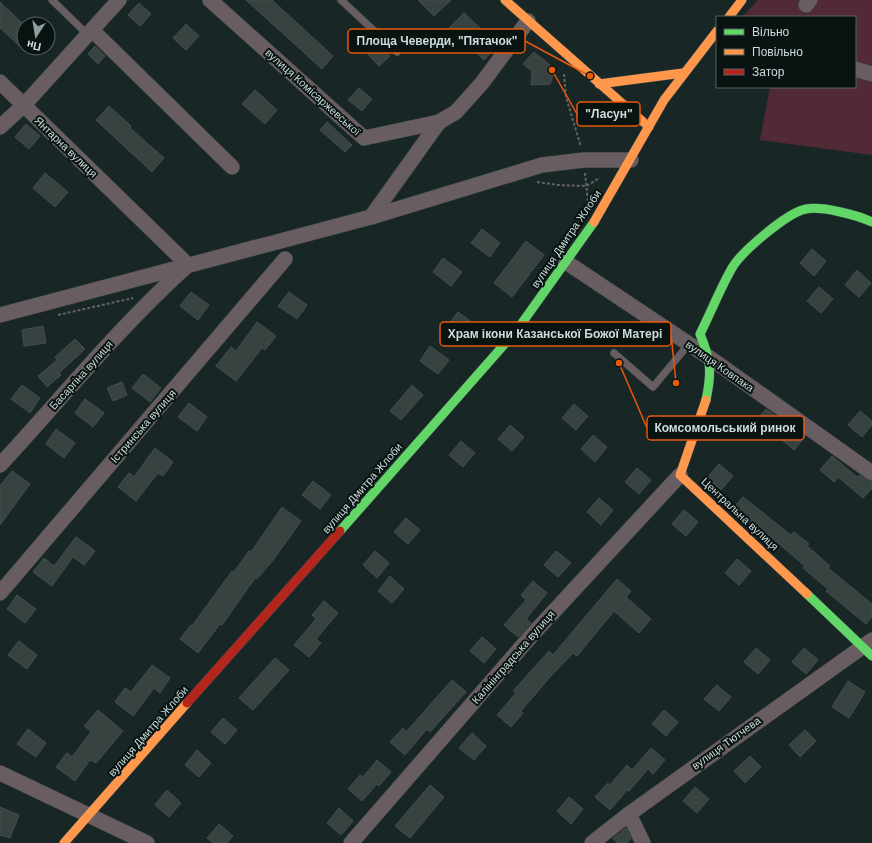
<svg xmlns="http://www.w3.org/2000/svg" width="872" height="843" font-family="Helvetica,sans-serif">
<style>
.green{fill:#522a36}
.building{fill:#374241;stroke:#434f4e}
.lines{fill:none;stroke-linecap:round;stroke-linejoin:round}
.lane-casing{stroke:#374242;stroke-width:8}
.street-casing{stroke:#374242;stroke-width:16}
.fast-casing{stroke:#374242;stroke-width:10}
.slow-casing{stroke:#374242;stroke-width:10}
.jam-casing{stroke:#374242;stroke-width:10}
.path{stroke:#646264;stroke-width:2;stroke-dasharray:3 2;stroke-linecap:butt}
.lane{stroke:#685d61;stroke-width:7}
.street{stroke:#685d61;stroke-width:15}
.fast{stroke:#63d668;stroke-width:9}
.slow{stroke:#ff974d;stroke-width:9}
.jam{stroke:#b3261e;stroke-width:9}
.labels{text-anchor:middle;stroke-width:4;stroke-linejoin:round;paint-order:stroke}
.street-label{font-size:11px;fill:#cddcda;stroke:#081312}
.leader{fill:none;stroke:#e8590c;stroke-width:1.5}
.callout-dot{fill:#e8590c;stroke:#081312;stroke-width:1.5}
.callout{fill:#081312;stroke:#e8590c;stroke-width:1.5}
.callout-label{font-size:12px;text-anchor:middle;font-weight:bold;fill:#cddcda}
</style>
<rect width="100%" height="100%" fill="#182726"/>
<path class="green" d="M758 0H872V155L760 140 770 87H855V17H742Z"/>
<g class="building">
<path d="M246 0H272L333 56 322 69Z"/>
<path d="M418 0H451L434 16Z"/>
<path d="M0 2 24 25V50L0 28Z"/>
<path d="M139 3 151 14 140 26 128 15Z"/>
<path d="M464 13 498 45 484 60 449 28Z"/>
<path d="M186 24 199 36 186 50 173 38Z"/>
<path d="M376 41 390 56 379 66 365 51Z"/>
<path d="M95 46 105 56 98 64 88 54Z"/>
<path d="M534 52 555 69 550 84 531 85 532 71 523 64Z"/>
<path d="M359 88 372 99 362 111 348 100Z"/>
<path d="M255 90 277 110 265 124 242 104Z"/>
<path d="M109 106 131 126 130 128 164 158 152 172 96 120Z"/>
<path d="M327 122 352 145 345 152 320 130Z"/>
<path d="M26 124 40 136 29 149 15 137Z"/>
<path d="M45 173 68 192 55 207 33 188Z"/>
<path d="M482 229 500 243 490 257 471 243Z"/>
<path d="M526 241 544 255 512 297 494 283Z"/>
<path d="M812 249 826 261 814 276 800 263Z"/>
<path d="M443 258 462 272 451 286 433 272Z"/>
<path d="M857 270 871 283 859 297 845 285Z"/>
<path d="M819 287 833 299 821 313 807 301Z"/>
<path d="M191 292 209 305 198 320 180 306Z"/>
<path d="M289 292 307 305 297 319 278 306Z"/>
<path d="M458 312 477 326 466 340 447 326Z"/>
<path d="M257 322 276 336 265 350 262 348 236 381 216 366 231 347 236 351Z"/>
<path d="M43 326 46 343 24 346 22 330Z"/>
<path d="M75 339 85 349 59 373 61 375 47 387 38 376 57 360 55 357Z"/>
<path d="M430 346 449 360 438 374 420 361Z"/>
<path d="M143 374 161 388 150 402 132 388Z"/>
<path d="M122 382 127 395 113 401 107 388Z"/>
<path d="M22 385 40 398 30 413 11 399Z"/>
<path d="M412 385 423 395 401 420 390 411Z"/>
<path d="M85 399 104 413 93 427 75 413Z"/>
<path d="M189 403 207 417 197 431 178 417Z"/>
<path d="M574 404 588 416 576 430 562 418Z"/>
<path d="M766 409 805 437 794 450 757 419Z"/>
<path d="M860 411 872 421V425L862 437 848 425Z"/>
<path d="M510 425 524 437 512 451 498 439Z"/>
<path d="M56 429 75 443 64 458 46 444Z"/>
<path d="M593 435 607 447 595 462 581 449Z"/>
<path d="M461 441 475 453 463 467 449 455Z"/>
<path d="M155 448 173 462 163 476 158 473 136 501 118 487 129 473 134 477Z"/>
<path d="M832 456 857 477 859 475 872 482V488L863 498 838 477 834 482 820 470Z"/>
<path d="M719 464 733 476 721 490 707 478Z"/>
<path d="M637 468 651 480 639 494 625 482Z"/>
<path d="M12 471 30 484 0 525V486Z"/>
<path d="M313 481 331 495 320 509 302 495Z"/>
<path d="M743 497 791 535 794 532 809 544 807 546 830 566 828 568 872 604V617L866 624 826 591 828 589 803 568 805 566 771 537 769 540 733 508Z"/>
<path d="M599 498 613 510 601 525 587 512Z"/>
<path d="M282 507 301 521 274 559 257 579 255 578 222 625 220 624 198 653 180 639 191 625 192 626 232 571 234 572 249 551 251 552Z"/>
<path d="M684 510 698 522 686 536 672 524Z"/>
<path d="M406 518 420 530 408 544 394 532Z"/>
<path d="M76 537 95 551 84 565 73 557 52 586 33 572 44 558 54 566Z"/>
<path d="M375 551 389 563 377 578 363 565Z"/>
<path d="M556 551 571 563 558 577 544 565Z"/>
<path d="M737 559 751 571 739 585 725 573Z"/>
<path d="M390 576 404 589 392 603 378 591Z"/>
<path d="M617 579 631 591 626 597 651 619 639 633 614 611 577 656 573 653 550 677 521 711 523 713 511 727 497 715 516 693 513 691 549 651 553 655Z"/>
<path d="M533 581 547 593 526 619 531 623 518 637 504 625 526 600 521 595Z"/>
<path d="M17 595 36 609 25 623 7 609Z"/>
<path d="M324 601 338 613 316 639 321 643 309 657 294 645 316 619 312 615Z"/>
<path d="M482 637 496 649 484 663 470 651Z"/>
<path d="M19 641 37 655 27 669 8 655Z"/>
<path d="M756 648 770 660 758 674 744 662Z"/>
<path d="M804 648 818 660 806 674 792 662Z"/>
<path d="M275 658 289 670 253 710 239 698Z"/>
<path d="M152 665 170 678 160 693 154 688 133 716 115 702 125 688 131 692Z"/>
<path d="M452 680 466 692 430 732 427 729 405 755 390 742 403 728 406 732Z"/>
<path d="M848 681 865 692 849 718 832 707Z"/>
<path d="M717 685 731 697 719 711 704 699Z"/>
<path d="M98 710 123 731 96 763 90 760 75 781 56 767 67 753 72 757 91 732 84 726Z"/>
<path d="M664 710 678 722 666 736 652 724Z"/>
<path d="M223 718 237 730 225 744 211 732Z"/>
<path d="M28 729 46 743 36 757 17 744Z"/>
<path d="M805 730 816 741 800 757 789 745Z"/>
<path d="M472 733 486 746 474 760 459 748Z"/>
<path d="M651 748 665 760 653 774 648 769 629 791 627 790 610 810 595 797 608 783 610 785 627 765 632 770Z"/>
<path d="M197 750 211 763 199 777 185 765Z"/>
<path d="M750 756 761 767 745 783 734 771Z"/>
<path d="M377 760 391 772 379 786 377 784 362 801 348 789 360 775 363 777Z"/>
<path d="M430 785 444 797 410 838 395 826Z"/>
<path d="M695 787 709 799 697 813 683 801Z"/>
<path d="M167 790 181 803 169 817 155 805Z"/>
<path d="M569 797 583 809 571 824 557 811Z"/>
<path d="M0 807 19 815 10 838 0 835Z"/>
<path d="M339 808 353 821 341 835 327 823Z"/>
<path d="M219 824 233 836 227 843H213L207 838Z"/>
<path d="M626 828 631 839 626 843H617L613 838Z"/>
</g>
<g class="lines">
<defs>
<g id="lane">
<path d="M52 0 88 35"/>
<path d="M341 0 397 52"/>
<path d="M614 353 653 387 689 344"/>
</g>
<g id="street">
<path d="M210 0 364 138 439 122 456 112 482 83 528 21"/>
<path d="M806 5 810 0"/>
<path d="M92 30 232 167"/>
<path d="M855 69 872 74"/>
<path d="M0 82 188 265C120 326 62 398 0 465"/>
<path d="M0 127 24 105 119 0"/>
<path d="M371 217 542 165 584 160H631"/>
<path d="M566 262 710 358 872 473"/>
<path d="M0 315 371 217 439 122"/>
<path d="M0 593 285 259"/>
<path d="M0 773 147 843"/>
<path d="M629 814 643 843"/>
<path d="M351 843 531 636 680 475"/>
<path d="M592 843 629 814 872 640"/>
</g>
<g id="fast">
<path d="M706 400C712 371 711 361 700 334 711 312 720 289 732 268 741 252 788 212 806 209 822 206 857 215 872 222"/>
<path d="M340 531 517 330 594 222"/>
<path d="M807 594 872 656"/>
</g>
<g id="slow">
<path d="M505 0 649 127"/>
<path d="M729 17 742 0"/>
<path d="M599 84 683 73"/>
<path d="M594 222 664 100 717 31"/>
<path d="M706 400 680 475 807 594"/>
<path d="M64 843 187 703"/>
</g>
<path id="jam" d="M187 703 340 531"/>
</defs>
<use href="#lane" class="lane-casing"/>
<use href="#street" class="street-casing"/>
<use href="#fast" class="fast-casing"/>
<use href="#slow" class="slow-casing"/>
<use href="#jam" class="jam-casing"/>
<g class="path">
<path d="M564 74 566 97 581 147"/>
<path d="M585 173 588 201"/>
<path d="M537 182 558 185 586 186 600 178"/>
<path d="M58 315 133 298"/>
</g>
<use href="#lane" class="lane"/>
<use href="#street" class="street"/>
<use href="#fast" class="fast"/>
<use href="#slow" class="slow"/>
<use href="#jam" class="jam"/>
</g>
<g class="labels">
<g class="street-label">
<text transform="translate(313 92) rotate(42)" y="4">вулиця Комісаржевської</text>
<text transform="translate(66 147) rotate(44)" y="4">Янтарна вулиця</text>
<text transform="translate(566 239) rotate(-56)" y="4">вулиця Дмитра Жлоби</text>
<text transform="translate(720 366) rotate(35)" y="4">вулиця Ковпака</text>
<text transform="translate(81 375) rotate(-48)" y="4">Басаргіна вулиця</text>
<text transform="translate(143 426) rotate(-49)" y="4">Істринська вулиця</text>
<text transform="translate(362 488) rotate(-49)" y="4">вулиця Дмитра Жлоби</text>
<text transform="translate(740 514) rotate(43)" y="4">Центральна вулиця</text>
<text transform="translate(513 657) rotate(-49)" y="4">Калінінградська вулиця</text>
<text transform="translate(148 731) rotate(-49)" y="4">вулиця Дмитра Жлоби</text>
<text transform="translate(726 743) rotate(-36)" y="4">вулиця Тютчева</text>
</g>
</g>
<path class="leader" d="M590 76L525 41M552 70L577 114M676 383L671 334M619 363L647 428"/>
<g class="callout-dot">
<circle cx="590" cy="76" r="4"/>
<circle cx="552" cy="70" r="4"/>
<circle cx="676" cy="383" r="4"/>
<circle cx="619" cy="363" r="4"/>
</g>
<g class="callout">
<rect x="348" y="29" width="177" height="24" rx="4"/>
<rect x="577" y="102" width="63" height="24" rx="4"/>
<rect x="440" y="322" width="231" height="24" rx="4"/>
<rect x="647" y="416" width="157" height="24" rx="4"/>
</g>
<g class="callout-label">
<text x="437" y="45">Площа Чеверди, "Пятачок"</text>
<text x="609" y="118">"Ласун"</text>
<text x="555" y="338">Храм ікони Казанської Божої Матері</text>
<text x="725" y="432">Комсомольський ринок</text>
</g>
<rect x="716" y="16" width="140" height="72" fill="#081312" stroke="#576362"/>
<rect x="724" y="29" width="20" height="6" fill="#63d668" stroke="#576362"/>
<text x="752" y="36" font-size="12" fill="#cddcda">Вільно</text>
<rect x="724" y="49" width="20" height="6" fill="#ff974d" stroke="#576362"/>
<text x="752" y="56" font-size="12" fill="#cddcda">Повільно</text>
<rect x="724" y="69" width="20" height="6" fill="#b3261e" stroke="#576362"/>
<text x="752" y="76" font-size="12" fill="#cddcda">Затор</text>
<g transform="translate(36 36) rotate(192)"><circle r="19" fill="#081312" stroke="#576362"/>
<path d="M0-3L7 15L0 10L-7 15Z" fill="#8e9d9b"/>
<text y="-6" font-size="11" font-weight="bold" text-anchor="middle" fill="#cddcda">Пн</text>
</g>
</svg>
